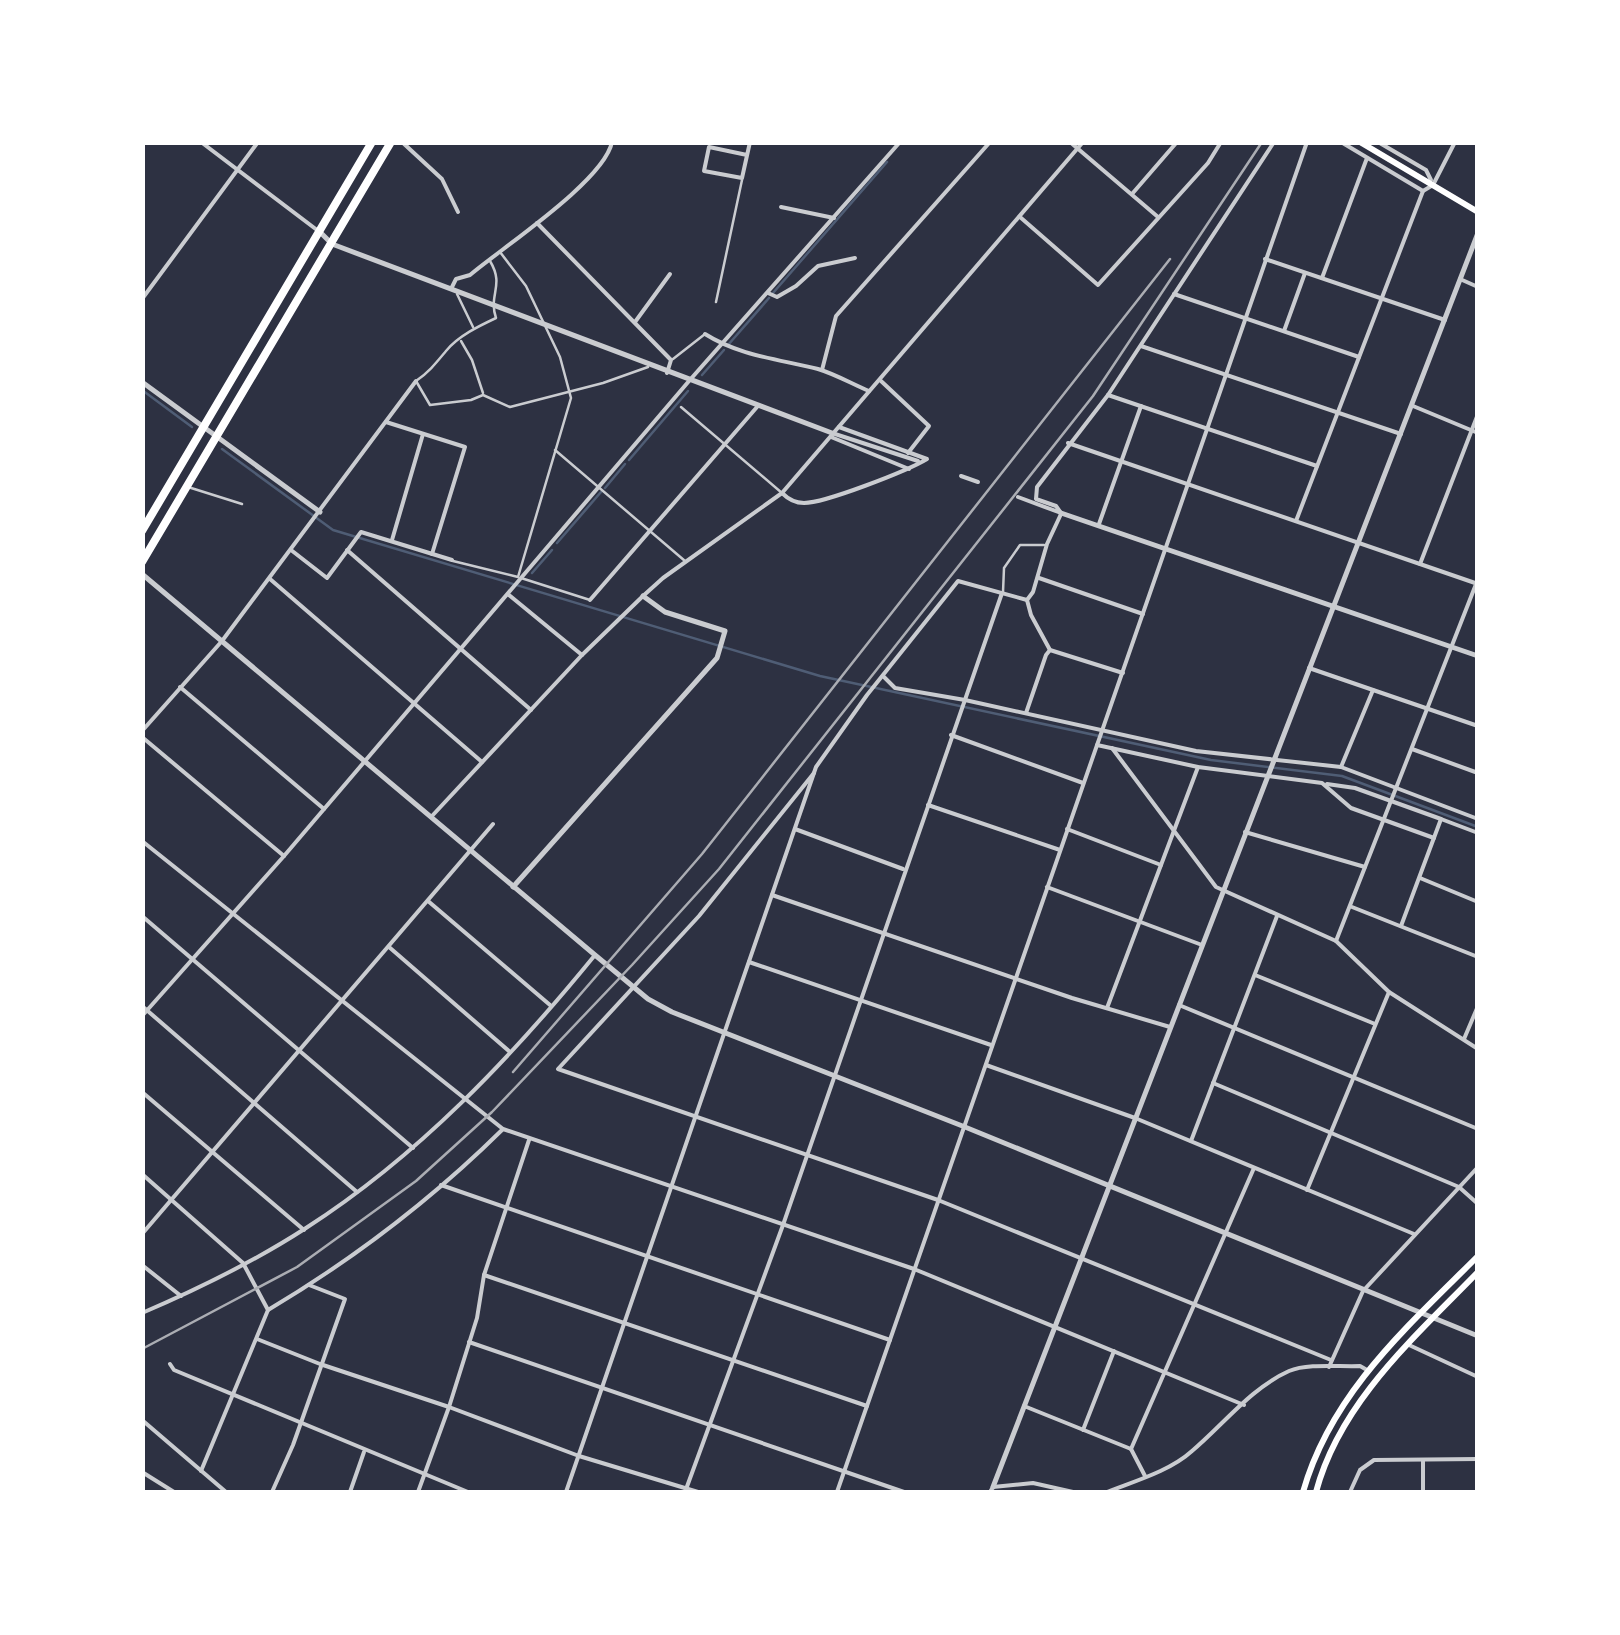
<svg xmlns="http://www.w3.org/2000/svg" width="1620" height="1635" font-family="'Fira Sans',sans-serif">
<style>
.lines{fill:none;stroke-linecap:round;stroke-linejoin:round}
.stream{stroke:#4f5d75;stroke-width:2.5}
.service{stroke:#caccd0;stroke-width:2.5}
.minor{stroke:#caccd0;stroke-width:4}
.tertiary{stroke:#caccd0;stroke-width:5}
.primary{stroke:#fff;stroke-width:6}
.trunk{stroke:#fff;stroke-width:8}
.rail{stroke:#abadb3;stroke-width:2.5}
</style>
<rect width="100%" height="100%" fill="#2d3142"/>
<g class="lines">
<g class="stream">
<path d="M773 293 887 162"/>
<path d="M728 345 769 298"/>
<path d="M702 375 724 350"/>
<path d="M142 390 192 427"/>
<path d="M222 449 333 530 820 676 1211 760 1342 776 1478 827"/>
<path d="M629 460 688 391"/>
<path d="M605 488 625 464"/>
<path d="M557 543 601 492"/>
<path d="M532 573 552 550"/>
</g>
<g class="service">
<path d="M490 261C505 286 488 294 496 318 479 326 458 336 446 351 436 363 429 372 416 381L430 405 471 400 483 395 510 407 603 383 648 367"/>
<path d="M457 294 473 327"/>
<path d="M716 302 742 180"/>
<path d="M461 341 472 360 483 393"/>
<path d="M673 359 705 334"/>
<path d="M681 407 782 493"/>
<path d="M555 450 685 561"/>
<path d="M188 487 242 504"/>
<path d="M453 561 518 577 571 398 560 357 526 286 500 252"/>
<path d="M521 578 590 600"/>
<path d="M1003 592 1004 568 1020 545H1044"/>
</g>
<g class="minor">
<path d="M201 142 317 230"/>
<path d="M402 142 442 179 458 212"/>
<path d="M1070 142 1158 217"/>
<path d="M1341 142 1423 191"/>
<path d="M1378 142 1426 170 1431 180"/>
<path d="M142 144 144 142"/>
<path d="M747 155 709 147 704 171 742 178 750 142"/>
<path d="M1132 194 1177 142"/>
<path d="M781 207 834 218"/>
<path d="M1020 217 1098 285 1208 163 1221 142"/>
<path d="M537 223 671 360 667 373"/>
<path d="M1265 259 1445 320"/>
<path d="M1322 278 1367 158"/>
<path d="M1460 279 1478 287"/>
<path d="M452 287 456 279 470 275C503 247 604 181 612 142"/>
<path d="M768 293 777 297 796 286 818 266 855 258"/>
<path d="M1174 294 1359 357"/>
<path d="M142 299 258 142"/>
<path d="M635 322 670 274"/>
<path d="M1284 331 1305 273"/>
<path d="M705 334C740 356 778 359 818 369 835 374 852 384 869 391"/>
<path d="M1141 346 1401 434"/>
<path d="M822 370 836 316 990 142"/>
<path d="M881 381 929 426 908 453"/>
<path d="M1108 395 1317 466"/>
<path d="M1413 406 1478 433"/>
<path d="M386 422 465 447 432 554"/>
<path d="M832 433 918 461"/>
<path d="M831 437 909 469"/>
<path d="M1068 443 1478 584"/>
<path d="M961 476 978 482"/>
<path d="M782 493C787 498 795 503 804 503 825 503 907 471 927 459L839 427"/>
<path d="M1018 497 1061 513"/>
<path d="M1061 513 1056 506 1036 499 1037 487 1108 395 1274 142"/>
<path d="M1061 514 1047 544 1033 592 1027 600 1031 615 1050 650 1123 673"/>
<path d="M1296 521 1423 191 1433 185 1455 142"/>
<path d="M1099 524 1141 406"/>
<path d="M392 540 423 434"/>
<path d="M291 550 327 578 361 532 452 560"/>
<path d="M347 550 531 710"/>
<path d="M1420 564 1478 414"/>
<path d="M1039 578 1143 614"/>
<path d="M270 579 482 762"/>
<path d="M509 595 582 655"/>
<path d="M590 600 757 407"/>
<path d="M1309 668 1478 726"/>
<path d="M884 677 895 688 965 700 1196 751 1341 767 1478 819"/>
<path d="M180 687 324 809"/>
<path d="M1026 713 1046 655 1050 650"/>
<path d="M142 731 222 641 416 381"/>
<path d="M951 735 1083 783"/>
<path d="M142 737 284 856"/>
<path d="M1097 745 1198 767 1322 783 1351 808 1434 838"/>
<path d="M1112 748 1216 887 1336 941 1389 992 1478 1049"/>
<path d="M1412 749 1478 773"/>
<path d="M1341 767 1373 690"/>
<path d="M814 773 699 916 558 1069 938 1200 1331 1360"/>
<path d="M1327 784 1355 788 1441 819"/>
<path d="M928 805 1060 850"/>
<path d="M432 816 582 655 643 596 663 578 782 493 1083 142"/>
<path d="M795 829 903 869"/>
<path d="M1067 829 1161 865"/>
<path d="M1245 832 1365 867"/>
<path d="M142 841 503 1129 914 1269 1244 1405"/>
<path d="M1420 878 1478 902"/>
<path d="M1047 887 1202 945"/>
<path d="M772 895 1072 998 1170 1027"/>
<path d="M428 901 550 1005"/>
<path d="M1352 907 1478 957"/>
<path d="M142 916 413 1148"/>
<path d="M1401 926 1441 819 1478 833"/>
<path d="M1336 941 1478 579"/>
<path d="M389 947 510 1052"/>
<path d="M749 962 991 1045"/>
<path d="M1255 975 1375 1024"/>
<path d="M1179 1005 1478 1129"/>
<path d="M142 1006 357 1192"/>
<path d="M1107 1008 1198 767"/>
<path d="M142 1016 284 856 689 381 900 142"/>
<path d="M1464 1039 1478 1006"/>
<path d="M986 1065 1135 1118 1414 1234"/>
<path d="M1213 1083 1459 1187 1478 1204"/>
<path d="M142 1092 304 1230"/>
<path d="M1191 1141 1277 916"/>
<path d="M142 1174 243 1263 268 1310 201 1471"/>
<path d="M441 1185 890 1340"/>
<path d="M1307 1190 1389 992"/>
<path d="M142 1234 493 824"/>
<path d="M142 1265 181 1296"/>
<path d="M484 1275 867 1406"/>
<path d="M268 1310C352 1260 432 1199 502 1130"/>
<path d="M142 1313C198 1289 255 1261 306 1228 418 1156 511 1058 595 955"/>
<path d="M257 1339 320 1364 449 1407 579 1456 698 1492"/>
<path d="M469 1342 904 1492"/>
<path d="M1409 1345 1478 1377"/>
<path d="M170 1364 174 1370 468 1492"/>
<path d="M1329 1367 1363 1291 1478 1167"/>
<path d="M1024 1406 1131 1449 1145 1476"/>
<path d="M142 1420 226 1492"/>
<path d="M1083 1430 1114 1351"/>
<path d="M1131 1449 1254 1168"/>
<path d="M1423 1461V1492"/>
<path d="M142 1472 174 1492"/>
<path d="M272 1492 293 1445 345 1299 309 1285"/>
<path d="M350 1492 364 1452"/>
<path d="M418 1492 449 1407 477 1318 484 1275 529 1140"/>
<path d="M566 1492 816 767 867 695 958 581 1027 600"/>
<path d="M685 1492 783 1225 1002 593"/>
<path d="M837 1492 1307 142"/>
<path d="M990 1492 993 1487 1033 1483 1073 1492"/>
<path d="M1107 1492C1135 1481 1170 1471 1192 1451 1223 1425 1251 1388 1289 1371 1308 1363 1339 1367 1360 1366L1367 1370"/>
<path d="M1350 1492 1360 1470 1374 1460 1478 1459"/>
</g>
<g class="tertiary">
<path d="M320 232 332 244 832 433"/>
<path d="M142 382 320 512"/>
<path d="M1061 513 1478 656"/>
<path d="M142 574 595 955 648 999 672 1012 965 1127 1478 1336"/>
<path d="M513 887 717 658 725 631 665 612 643 596"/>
<path d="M993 1487 1478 233"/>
</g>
<g class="primary">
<path d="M1360 142 1478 212"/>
<path d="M1303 1492C1331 1393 1407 1327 1478 1256"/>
<path d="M1316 1492C1340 1402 1415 1337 1478 1272"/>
</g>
<g class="trunk">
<path d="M142 531 372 142"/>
<path d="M142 562 391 142"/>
</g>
<g class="rail">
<path d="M513 1072 702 854 1170 259"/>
<path d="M142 1349 297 1267 416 1181 492 1112 632 965 719 869 1093 396 1262 142"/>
</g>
</g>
<rect width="1620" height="1635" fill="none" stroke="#ffffff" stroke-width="290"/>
</svg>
